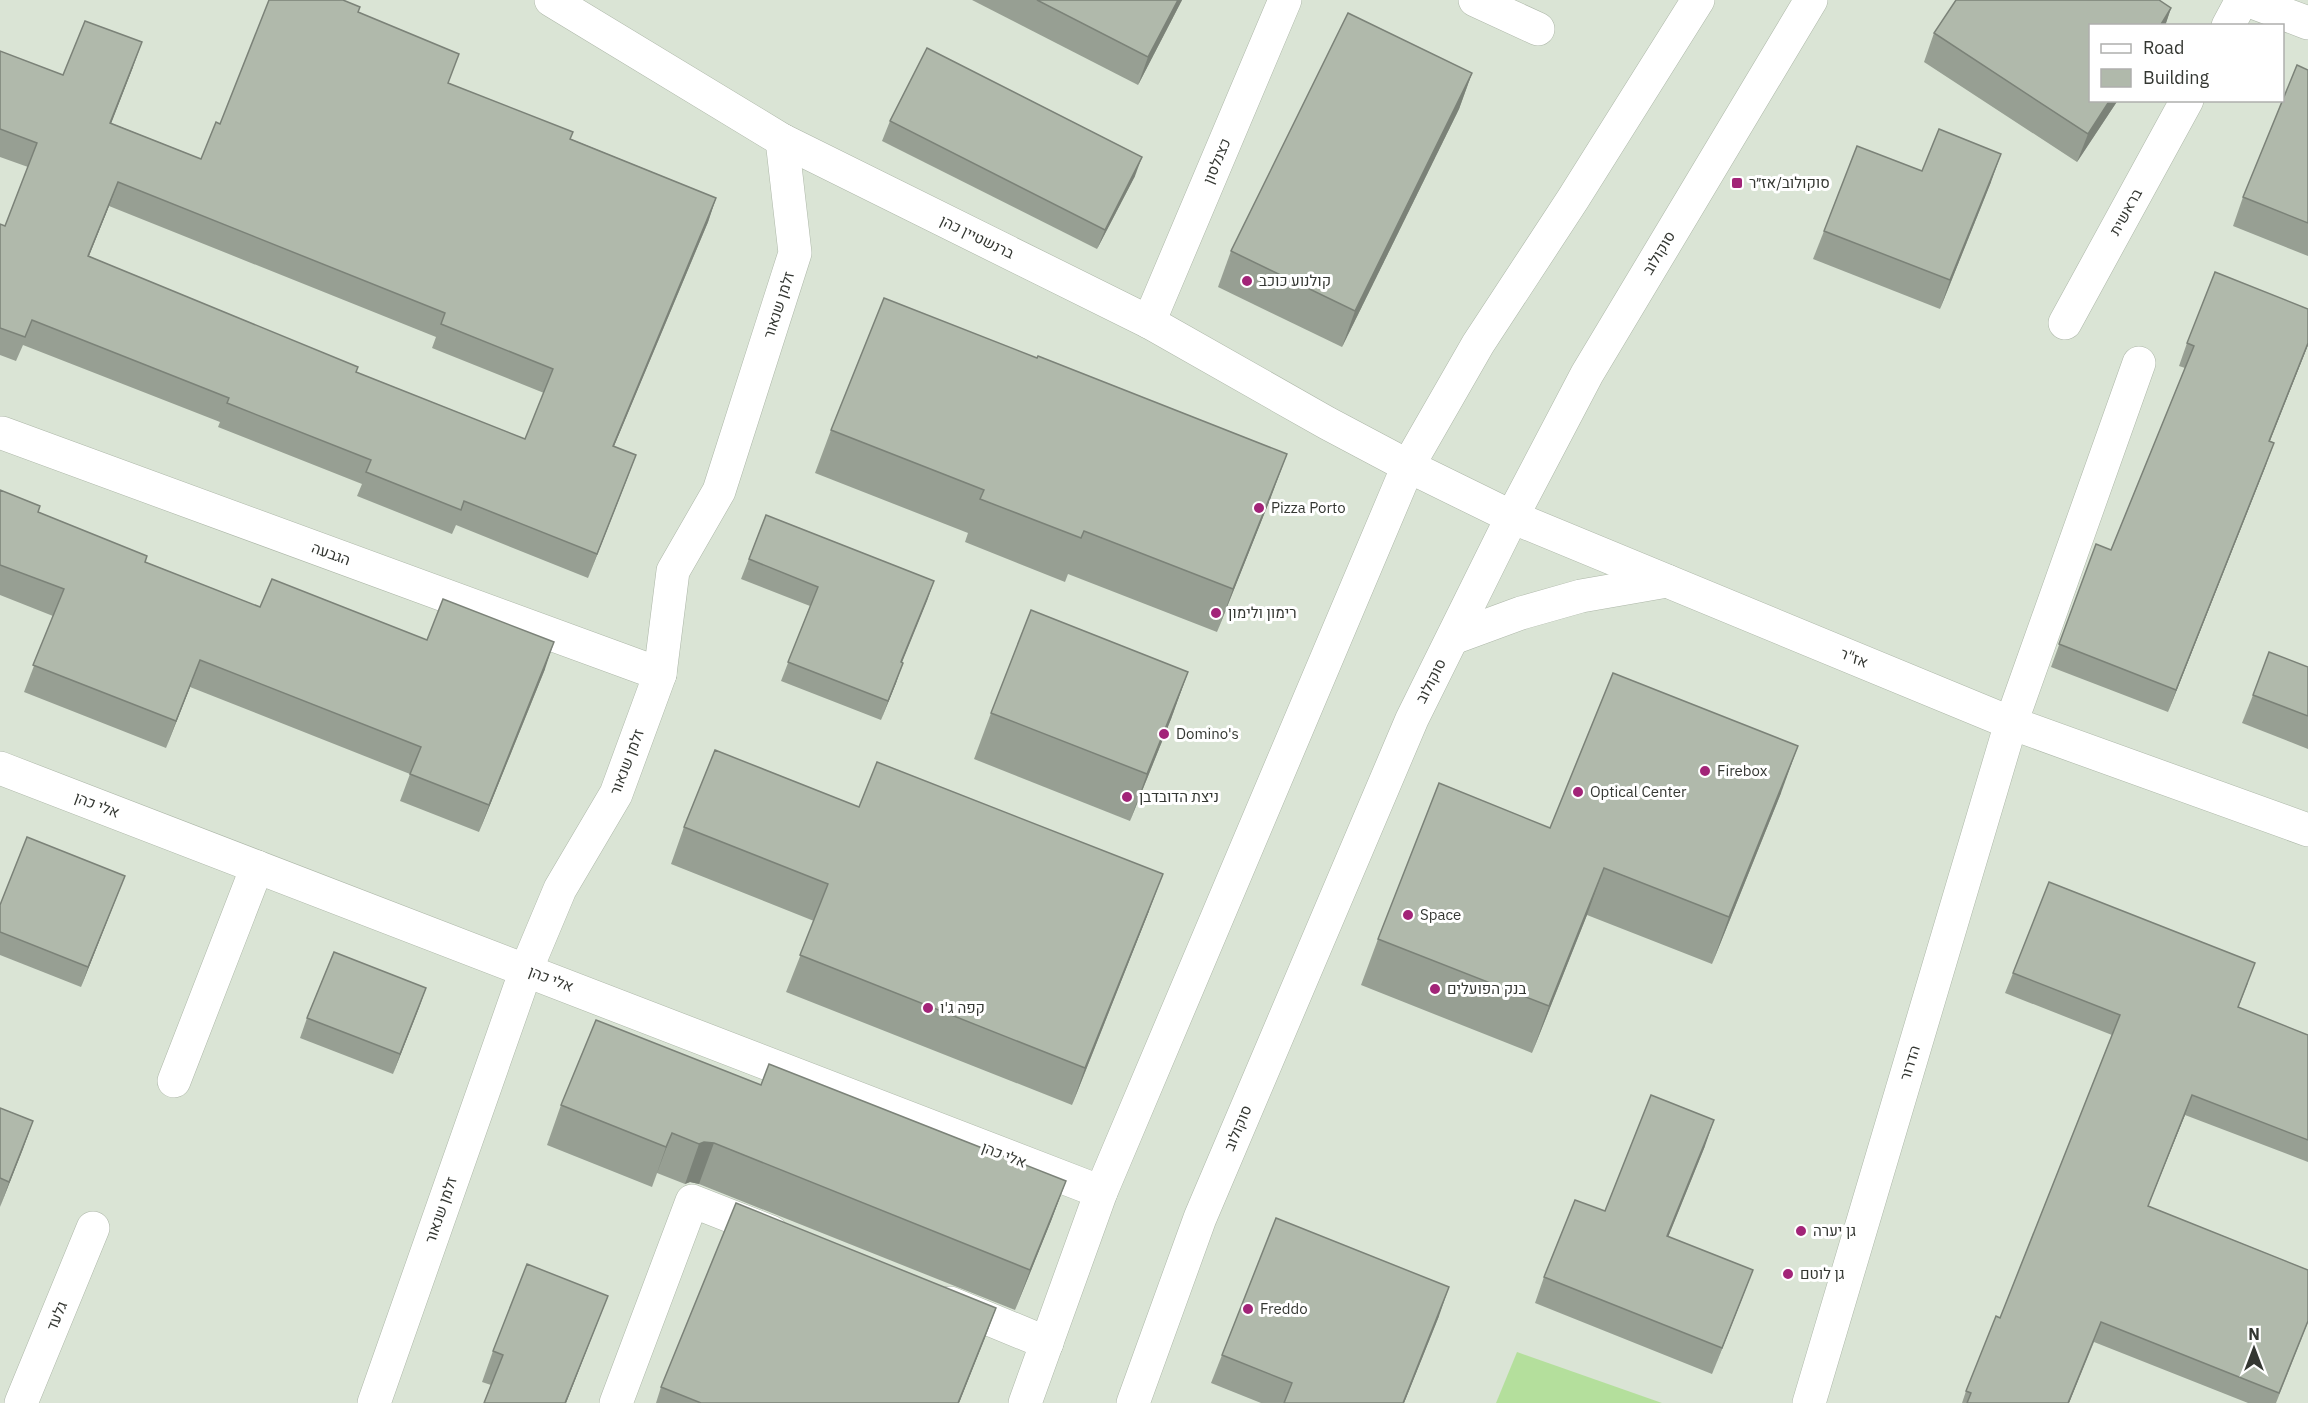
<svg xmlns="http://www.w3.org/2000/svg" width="2308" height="1403" font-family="'IBM Plex Sans',Heebo,sans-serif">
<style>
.green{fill:#b4df9c}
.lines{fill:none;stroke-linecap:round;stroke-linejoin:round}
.minor-casing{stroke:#adb7a8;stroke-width:34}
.major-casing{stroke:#adb7a8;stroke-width:34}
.minor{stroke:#fff;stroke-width:33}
.major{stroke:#fff;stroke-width:33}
.wall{fill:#979f93;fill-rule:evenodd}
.shaded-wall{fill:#7b8278}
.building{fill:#b0b9ab;stroke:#7b8278;stroke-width:1.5;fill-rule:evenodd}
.poi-dot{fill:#a22478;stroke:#fff;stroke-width:2}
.labels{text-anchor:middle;stroke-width:6;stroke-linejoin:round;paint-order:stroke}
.street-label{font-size:15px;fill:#343732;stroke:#fff}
.poi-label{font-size:15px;fill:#343732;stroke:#fff;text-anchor:start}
</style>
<rect width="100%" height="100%" fill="#dae4d5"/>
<path class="green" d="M1517 1352 1662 1403H1496Z"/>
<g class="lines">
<defs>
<g id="minor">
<path d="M551 0 782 140 1149 322 1327 423 1408 466 1512 517 2011 723 2308 830"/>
<path d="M1475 0 1538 29"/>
<path d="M2247 0 2308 23"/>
<path d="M2228 26 2242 0"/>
<path d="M1149 322 1285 0"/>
<path d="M2065 323 2187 100"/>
<path d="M2 433 660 674"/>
<path d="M0 768 1101 1192"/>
<path d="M174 1081 257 867"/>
<path d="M950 1303 1047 1343"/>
<path d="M21 1403 93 1228"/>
<path d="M374 1403 526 970 560 889 616 794 660 674 673 571 719 491 795 253 782 140"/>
<path d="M616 1403 692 1201 771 1232"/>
<path d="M1809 1403 2011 723 2139 363"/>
</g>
<g id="major">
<path d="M1453 638 1521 613 1581 596 1667 581"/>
<path d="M1025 1403 1101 1192 1408 466 1478 344 1573 199 1698 0"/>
<path d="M1133 1403 1200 1218 1412 719 1512 517 1587 374 1811 0"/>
</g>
</defs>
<use href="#minor" class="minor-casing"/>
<use href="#major" class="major-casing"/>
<use href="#minor" class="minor"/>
<use href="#major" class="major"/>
</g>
<g class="wall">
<path d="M972 0H1182L1138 85Z"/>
<path d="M2171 8 2165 26H2091L2118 100 2077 162 1924 62 1934 33Z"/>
<path d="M358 12 449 83 571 139 716 198 708 222 614 446 636 455 588 578 456 525 452 534 357 496 362 484 218 427 220 422 23 345 16 361 0 355V224L5 226 28 167 0 157V51L63 75 133 67 111 123 201 159 220 124ZM109 206 436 337 432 348 544 393 525 439 356 372 89 256Z"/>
<path d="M2308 70V256L2233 226 2243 197Z"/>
<path d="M1472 73 1459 109 1342 347 1218 287 1231 251Z"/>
<path d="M890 121 1135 176 1097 249 882 141Z"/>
<path d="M1922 171 1991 182 1940 309 1813 259 1824 231Z"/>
<path d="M2308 309V345L2270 441 2266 465 2168 712 2051 667 2096 544 2111 550 2185 368 2179 366 2187 343Z"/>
<path d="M831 430 1271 497 1217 632 1068 574 1065 582 965 542 968 533 815 473Z"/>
<path d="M0 490 38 513 145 562 260 607 427 640 545 669 479 832 400 801 410 774 190 687 166 748 24 692 53 616 0 595Z"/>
<path d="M766 515 934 581 901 663 896 683 881 720 781 681 810 606 741 579Z"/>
<path d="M2308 667V749L2242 723 2253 695Z"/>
<path d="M1188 672 1171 719 1130 821 974 759 991 713Z"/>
<path d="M1781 793 1712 964 1587 915 1532 1053 1361 985 1378 939 1550 828Z"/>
<path d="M859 807 1149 911 1072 1105 786 992 814 921 671 864 684 827Z"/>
<path d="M125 876 81 987 0 955V905Z"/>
<path d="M2013 973 2248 983 2238 1008 2308 1035V1162L2185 1115 2148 1206 2308 1270V1322L2276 1403H2248L2094 1342 2069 1403H1962L1966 1391 2000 1318 2112 1035 2005 993Z"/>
<path d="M426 988 393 1074 300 1038 307 1018Z"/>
<path d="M761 1085 1066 1181 1051 1221 1015 1310 699 1184 690 1182 685 1184 657 1173 652 1187 547 1145 561 1105Z"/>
<path d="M0 1108 33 1121 0 1207Z"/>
<path d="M1705 1146 1668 1237 1743 1296 1712 1374 1535 1303 1544 1277 1605 1211Z"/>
<path d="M608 1296 566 1403H484L491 1385 482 1382 493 1351Z"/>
<path d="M996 1308 959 1403H656L661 1387Z"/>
<path d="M1439 1316 1404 1403H1261L1211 1383 1222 1355Z"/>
</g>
<g class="shaded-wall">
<path d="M1178 0H1182L1138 85 1148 57Z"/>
<path d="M2171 8 2165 26H2160Z"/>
<path d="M142 42 133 67 102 147 110 123Z"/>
<path d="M1472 73 1459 109 1342 347 1355 311Z"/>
<path d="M2110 100H2118L2077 162 2088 134Z"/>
<path d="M2001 154 1991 182 1940 309 1950 280Z"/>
<path d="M1142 157 1135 176 1097 249 1105 230Z"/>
<path d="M118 182 109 206 79 280 88 256Z"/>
<path d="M716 198 708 222 604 470 613 446Z"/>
<path d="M2308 343V345L2261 463 2269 441Z"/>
<path d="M2274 443 2266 465 2168 712 2176 690Z"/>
<path d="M1287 454 1271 497 1217 632 1233 589Z"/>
<path d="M636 455 627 479 588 578 597 554Z"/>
<path d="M934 581 927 601 894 682 901 662Z"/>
<path d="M554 642 545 669 479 832 489 805Z"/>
<path d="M200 660 190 687 166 748 176 721Z"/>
<path d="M903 663 896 683 881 720 888 701Z"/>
<path d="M1188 672 1171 719 1130 821 1147 774Z"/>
<path d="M1798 746 1781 793 1712 964 1729 917Z"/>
<path d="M1604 868 1587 915 1532 1053 1549 1006Z"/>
<path d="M1163 874 1149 911 1072 1105 1085 1068Z"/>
<path d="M125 876 117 896 81 987 88 967Z"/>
<path d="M426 988 419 1008 393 1074 400 1054Z"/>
<path d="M2192 1095 2185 1115 2140 1226 2148 1206Z"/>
<path d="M1714 1120 1705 1146 1658 1262 1667 1236Z"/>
<path d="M33 1121 23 1149 0 1207 9 1182Z"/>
<path d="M672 1133 657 1173 652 1187 666 1147Z"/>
<path d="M704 1142 714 1143 699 1184 690 1182 685 1184 699 1144Z"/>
<path d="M1066 1181 1051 1221 1015 1310 1030 1270Z"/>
<path d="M1753 1270 1743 1296 1712 1374 1722 1348Z"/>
<path d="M1449 1287 1439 1316 1404 1403H1403Z"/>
<path d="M608 1296 596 1326 566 1403H565Z"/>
<path d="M996 1308 985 1338 959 1403H958Z"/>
<path d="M2101 1322 2069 1403H2068Z"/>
</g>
<g class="building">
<path d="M269 0H343L360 7 358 12 459 54 448 83 573 132 570 139 716 198 613 446 636 455 597 554 464 501 461 510 366 472 371 460 227 403 229 398 32 320 25 337 0 328V224L5 226 37 143 0 129V51L63 75 85 21 142 42 110 123 201 159 216 122 220 124ZM118 182 445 313 441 324 553 369 525 439 356 372 358 367 88 256Z"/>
<path d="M1037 0H1178L1148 57Z"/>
<path d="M1956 0H2159L2171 8 2160 26H2091V100H2110L2088 134 1934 33Z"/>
<path d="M1348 13 1472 73 1355 311 1231 251Z"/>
<path d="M927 48 1142 157 1105 230 890 121Z"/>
<path d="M2297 65 2308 70V223L2243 197Z"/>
<path d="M1939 129 2001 154 1950 280 1824 231 1857 146 1922 171Z"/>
<path d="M2215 272 2308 309V343L2269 441 2274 443 2176 690 2059 644 2096 544 2111 550 2194 346 2187 343Z"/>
<path d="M884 298 1037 358 1038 356 1287 454 1233 589 1084 531 1081 538 980 499 984 490 831 430Z"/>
<path d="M0 490 40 506 38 512 147 556 145 562 260 607 272 579 427 640 443 599 554 642 489 805 410 774 421 747 200 660 176 721 33 665 64 589 0 565Z"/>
<path d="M766 515 934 581 901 662 903 663 888 701 788 662 818 587 749 559Z"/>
<path d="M1031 610 1188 672 1147 774 991 713Z"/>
<path d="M2269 652 2308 667V716L2253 695Z"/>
<path d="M1613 673 1798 746 1729 917 1604 868 1549 1006 1378 939 1439 783 1550 828Z"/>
<path d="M715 750 859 807 877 762 1163 874 1085 1068 800 955 828 884 684 827Z"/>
<path d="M27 837 125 876 88 967 0 932V905Z"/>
<path d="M2049 882 2255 963 2238 1007 2308 1035V1140L2192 1095 2148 1206 2308 1270V1321L2279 1393 2101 1322 2068 1403H1967L1971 1393 1966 1391 1996 1316 2000 1318 2120 1015 2013 973Z"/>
<path d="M334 952 426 988 400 1054 307 1018Z"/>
<path d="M596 1020 761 1085 769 1064 1066 1181 1030 1270 714 1143 704 1142 699 1144 672 1133 666 1147 561 1105Z"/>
<path d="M1651 1095 1714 1120 1667 1236 1753 1270 1722 1348 1544 1277 1575 1200 1605 1211Z"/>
<path d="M0 1108 33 1121 9 1182 0 1178Z"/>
<path d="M736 1203 996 1308 958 1403H701L661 1387Z"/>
<path d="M1276 1218 1449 1287 1403 1403H1284L1292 1383 1222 1355Z"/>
<path d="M527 1264 608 1296 565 1403H484L503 1355 493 1351Z"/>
</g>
<g class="poi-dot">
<rect x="1731" y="177" width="12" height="12" rx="3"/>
<circle cx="1247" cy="281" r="6"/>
<circle cx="1259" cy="508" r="6"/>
<circle cx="1216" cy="613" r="6"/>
<circle cx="1164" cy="734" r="6"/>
<circle cx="1705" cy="771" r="6"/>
<circle cx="1578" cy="792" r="6"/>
<circle cx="1127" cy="797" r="6"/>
<circle cx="1408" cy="915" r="6"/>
<circle cx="1435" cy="989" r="6"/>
<circle cx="928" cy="1008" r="6"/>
<circle cx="1801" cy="1231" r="6"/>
<circle cx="1788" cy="1274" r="6"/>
<circle cx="1248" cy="1309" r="6"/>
</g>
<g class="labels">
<g class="street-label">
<text transform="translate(1217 161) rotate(-67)" y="5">כצנלסון</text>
<text transform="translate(2126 212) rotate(-61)" y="5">בראשית</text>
<text transform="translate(977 237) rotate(26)" y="5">ברנשטיין כהן</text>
<text transform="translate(1659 253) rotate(-59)" y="5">סוקולוב</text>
<text transform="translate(779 305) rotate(-72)" y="5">זלמן שנאור</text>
<text transform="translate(331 554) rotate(20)" y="5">הגבעה</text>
<text transform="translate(1854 658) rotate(22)" y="5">אז"ר</text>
<text transform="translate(1431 681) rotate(-63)" y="5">סוקולוב</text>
<text transform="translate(627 762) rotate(-69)" y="5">זלמן שנאור</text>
<text transform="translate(97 805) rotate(21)" y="5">אלי כהן</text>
<text transform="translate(551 979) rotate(21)" y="5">אלי כהן</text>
<text transform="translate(1910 1063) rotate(-73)" y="5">הדרור</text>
<text transform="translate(1238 1128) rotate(-67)" y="5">סוקולוב</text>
<text transform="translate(1004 1155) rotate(21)" y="5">אלי כהן</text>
<text transform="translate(441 1210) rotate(-71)" y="5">זלמן שנאור</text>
<text transform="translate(57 1316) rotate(-67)" y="5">גלעד</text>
</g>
<g class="poi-label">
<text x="1749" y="188">סוקולוב/אז״ר</text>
<text x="1259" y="286">קולנוע כוכב</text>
<text x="1271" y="513">Pizza Porto</text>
<text x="1228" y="618">רימון ולימון</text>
<text x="1176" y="739">Domino's</text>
<text x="1717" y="776">Firebox</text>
<text x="1590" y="797">Optical Center</text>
<text x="1139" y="802">ניצת הדובדבן</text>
<text x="1420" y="920">Space</text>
<text x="1447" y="994">בנק הפועלים</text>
<text x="940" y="1013">קפה ג'ו</text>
<text x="1813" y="1236">גן יערה</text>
<text x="1800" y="1279">גן לוטם</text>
<text x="1260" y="1314">Freddo</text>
</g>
</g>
<rect x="2089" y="24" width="195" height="78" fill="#ffffff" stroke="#aeafad" stroke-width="1.5"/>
<rect x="2101" y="44" width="30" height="9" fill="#ffffff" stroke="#aeafad" stroke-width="1.5"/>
<text x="2143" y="54" font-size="18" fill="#343732">Road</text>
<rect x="2101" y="69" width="30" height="18" fill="#b0b9ab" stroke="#aeafad" stroke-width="1.5"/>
<text x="2143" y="84" font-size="18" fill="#343732">Building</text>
<g transform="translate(2254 1349)" stroke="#ffffff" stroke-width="4.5" paint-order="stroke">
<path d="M0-4.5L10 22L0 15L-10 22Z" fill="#343732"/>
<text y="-9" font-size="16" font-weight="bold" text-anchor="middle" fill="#343732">N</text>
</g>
</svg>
